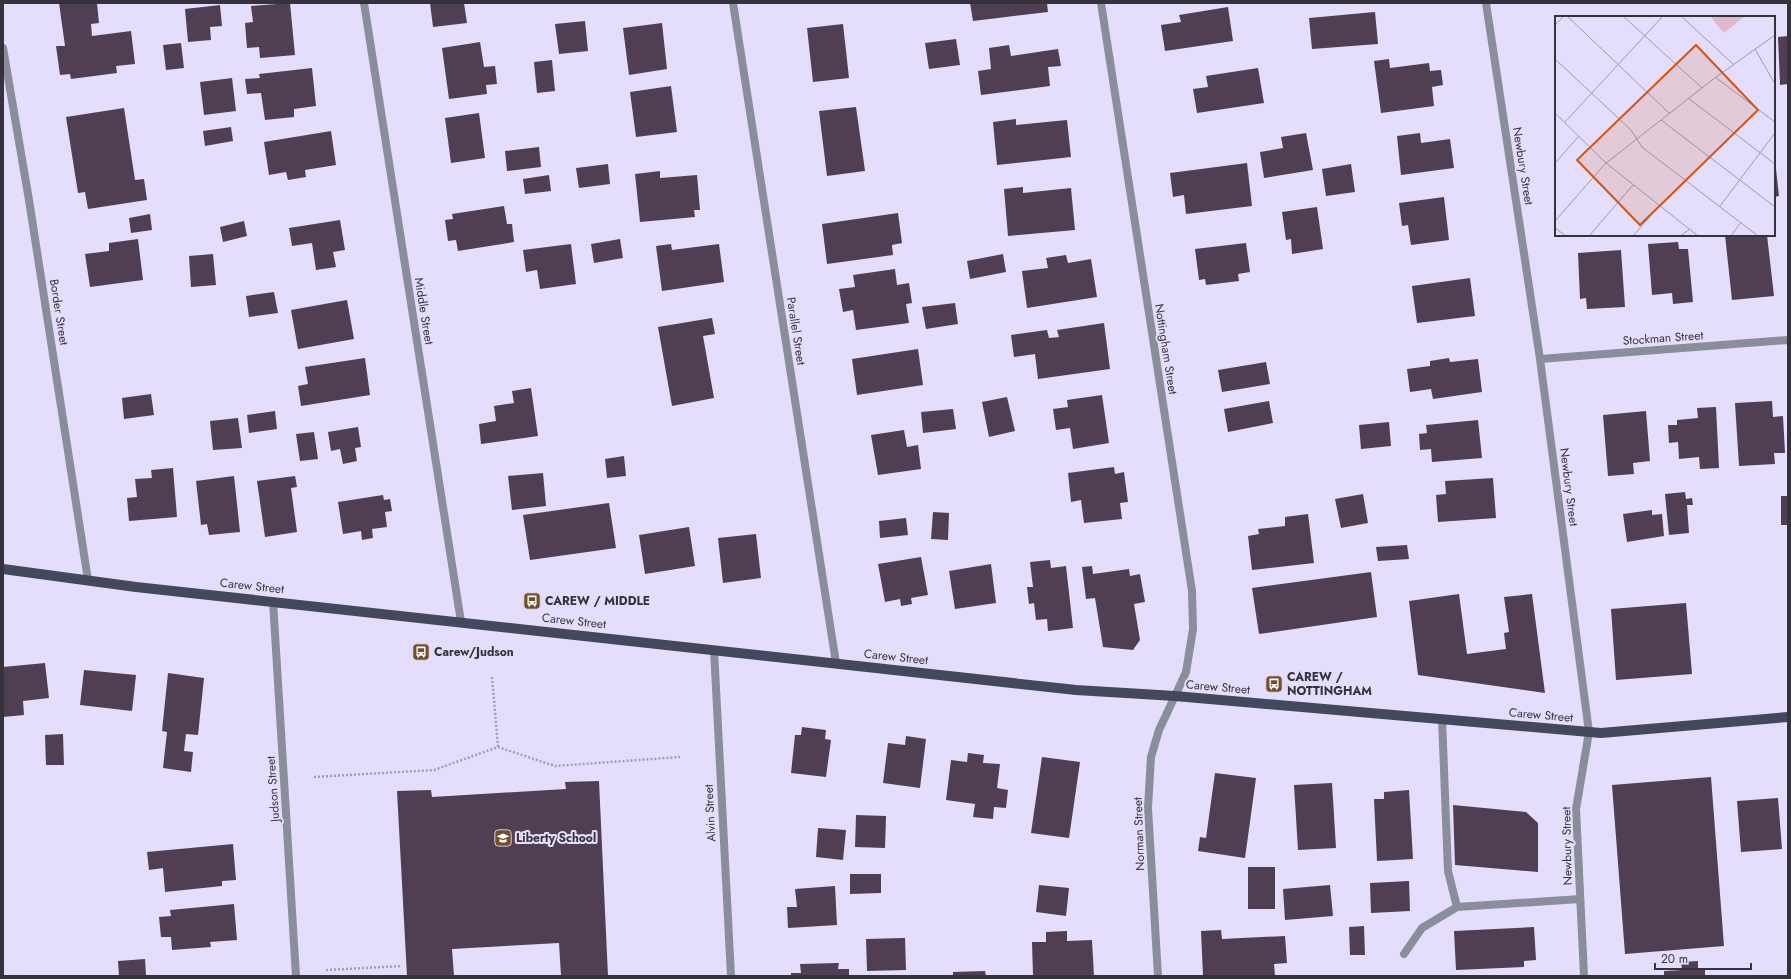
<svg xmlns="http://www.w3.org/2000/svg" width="1791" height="979" font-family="Jost,sans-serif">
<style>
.building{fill:#503f53}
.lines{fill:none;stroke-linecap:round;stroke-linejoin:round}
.path{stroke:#a19cb4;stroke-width:2.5;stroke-dasharray:2 2;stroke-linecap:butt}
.service{stroke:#898e9a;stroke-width:8}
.minor{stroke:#898e9a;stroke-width:8}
.tertiary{stroke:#898e9a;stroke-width:8}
.primary{stroke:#42495d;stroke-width:10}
.labels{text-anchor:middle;stroke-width:4;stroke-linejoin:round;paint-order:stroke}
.street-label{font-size:12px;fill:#35323e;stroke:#e4defc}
.poi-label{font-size:12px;font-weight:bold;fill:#35323e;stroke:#e4defc;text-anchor:start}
.inset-road{fill:none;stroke:#9e99b0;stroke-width:1}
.view{fill:#d65511;fill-opacity:0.15;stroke:#d65511;stroke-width:2}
.inset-edge{fill:none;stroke:#35323e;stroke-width:2}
</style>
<rect width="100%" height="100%" fill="#e4defc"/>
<g class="building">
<path d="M59 3H97L99 23 91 24 92 36 131 31 135 64 116 66 117 73 71 79 70 74 60 75 56 46H65Z"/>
<path d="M290 3 295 55 260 58 259 47 247 48 245 23 253 22 251 6Z"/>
<path d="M430 3H464L467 23 433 27Z"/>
<path d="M970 3H1047L1048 12 973 21Z"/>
<path d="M220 5 222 26 210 27 211 40 188 42 185 9Z"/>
<path d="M1228 7 1233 41 1165 51 1161 25 1181 22 1179 15Z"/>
<path d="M1375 12 1378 44 1312 49 1309 18Z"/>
<path d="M585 21 588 51 559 54 555 24Z"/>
<path d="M662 23 667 69 629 75 623 28Z"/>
<path d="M843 24 849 78 813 82 807 28Z"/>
<path d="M1788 36V84L1780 85 1778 37Z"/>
<path d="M956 39 960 65 929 69 925 43Z"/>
<path d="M480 42 484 67 495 66 497 84 486 85 487 94 449 99 442 48Z"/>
<path d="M181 43 184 68 166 70 163 45Z"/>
<path d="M1009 45 1011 56 1058 49 1061 66 1048 67 1050 86 981 95 978 71 991 69 989 48Z"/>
<path d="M1389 59 1390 68 1429 63 1430 71 1441 70 1443 85 1432 87 1434 106 1381 113 1374 61Z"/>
<path d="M552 60 555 91 537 93 534 62Z"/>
<path d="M312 68 316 106 294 109V117L265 120 261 93 247 94 245 79 260 78 259 74Z"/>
<path d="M1258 68 1264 103 1197 113 1193 89 1208 87 1206 76Z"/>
<path d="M232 78 236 111 204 115 200 82Z"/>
<path d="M671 86 677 132 636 137 630 92Z"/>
<path d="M856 107 865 171 827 176 819 111Z"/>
<path d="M124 108 135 180 144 179 147 200 88 209 85 192 78 193 66 117Z"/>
<path d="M479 113 485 158 451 163 445 118Z"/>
<path d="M1016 119V125L1067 120 1071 157 997 165 993 122Z"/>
<path d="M231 127 233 141 205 146 203 131Z"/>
<path d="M331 131 336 165 305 170 306 177 288 180 286 172 269 175 264 142Z"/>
<path d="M1306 133 1313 170 1264 178 1260 152 1283 148 1281 137Z"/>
<path d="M1420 133 1421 143 1450 139 1454 168 1401 175 1397 136Z"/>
<path d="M539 147 541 167 507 171 505 151Z"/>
<path d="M1247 163 1252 206 1186 214 1184 195 1173 197 1170 173Z"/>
<path d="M608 164 610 184 579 188 576 168Z"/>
<path d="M1351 164 1355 192 1326 196 1322 169Z"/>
<path d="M1774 169H1776L1779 196 1774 197Z"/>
<path d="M660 171V178L697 175 700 210H694L695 217 640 222 635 174Z"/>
<path d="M549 175 551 191 525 194 523 179Z"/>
<path d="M1023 187V193L1071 188 1075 230 1008 236 1004 189Z"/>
<path d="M1444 197 1449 240 1411 245 1408 225 1402 226 1399 203Z"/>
<path d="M504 206 507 224H512L514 242 458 251 456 240 448 241 445 220 453 219 452 214Z"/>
<path d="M1317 207 1323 249 1292 254 1291 239 1286 240 1282 212Z"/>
<path d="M898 213 902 243 892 245 893 255 827 264 822 224Z"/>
<path d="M150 214 152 230 131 233 129 218Z"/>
<path d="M340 220 345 250 333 252 336 267 316 270 312 243 292 246 289 228Z"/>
<path d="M244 221 247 236 223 242 220 227Z"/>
<path d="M1725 235H1767L1774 296 1732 300Z"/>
<path d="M138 239 143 280 90 287 85 254 109 251V243Z"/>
<path d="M620 239 623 258 594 263 591 244Z"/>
<path d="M1678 242 1679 249H1688L1693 302 1673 304 1672 293 1652 295 1648 244Z"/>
<path d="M1246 243 1250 272 1238 274 1239 281 1206 285 1205 279 1199 280 1195 249Z"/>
<path d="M571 244 576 284 540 289 537 270 526 272 523 250Z"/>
<path d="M671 244 672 250 719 244 724 282 662 291 656 246Z"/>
<path d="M1621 250 1625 307 1587 309 1586 298 1580 299 1578 253Z"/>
<path d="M213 254 216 285 191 287 189 256Z"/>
<path d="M1003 254 1006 272 970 279 967 261Z"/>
<path d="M1066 255 1068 263 1091 259 1097 297 1027 308 1022 271 1048 268 1046 258Z"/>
<path d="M895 269 897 285 909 283 912 303 906 304 909 323 856 330 853 310 843 312 839 289 855 287 853 275Z"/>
<path d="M1470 278 1475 316 1417 323 1412 286Z"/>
<path d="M274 292 278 313 249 317 246 296Z"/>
<path d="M347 300 354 339 298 349 291 310Z"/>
<path d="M955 303 958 324 926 329 922 307Z"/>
<path d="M712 318 715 334 703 336 714 398 672 406 658 327Z"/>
<path d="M1104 323 1110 369 1038 379 1035 354 1014 357 1011 335 1047 330 1049 338 1059 337 1057 330Z"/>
<path d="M918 349 923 385 857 395 852 359Z"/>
<path d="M365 358 370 395 301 406 298 386 308 384 305 367Z"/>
<path d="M1449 358 1450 362 1478 359 1482 392 1433 399 1431 389 1410 392 1407 369 1430 366V361Z"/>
<path d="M1266 362 1270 384 1222 392 1218 370Z"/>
<path d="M531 388 538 436 481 444 479 424 496 421 494 406 514 403 512 391Z"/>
<path d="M151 394 154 415 124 419 122 398Z"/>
<path d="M1102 395 1109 443 1073 449 1070 428 1056 430 1053 409 1068 407 1067 400Z"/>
<path d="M1007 397 1015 431 989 437 982 402Z"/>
<path d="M1269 401 1273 423 1228 432 1224 409Z"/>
<path d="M1772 401 1773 417 1783 416 1785 453H1774L1775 464 1739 466 1735 403Z"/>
<path d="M1716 407 1719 468 1700 469 1699 457 1679 459 1678 442 1669 443 1668 425H1677V420L1698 418 1697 408Z"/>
<path d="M953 409 956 429 923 433 921 412Z"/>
<path d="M275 411 277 429 249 433 247 415Z"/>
<path d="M1646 411 1650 461 1633 463 1634 474 1608 476 1603 415Z"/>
<path d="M238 418 242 448 213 450 210 421Z"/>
<path d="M1478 420 1482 458 1432 462 1431 449 1420 450 1419 434 1427 433 1426 425Z"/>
<path d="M1389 422 1391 446 1361 449 1359 425Z"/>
<path d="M358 427 361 447 355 448 357 461 343 464 340 449 331 451 328 432Z"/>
<path d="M904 430 907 447 918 445 921 469 878 475 871 435Z"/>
<path d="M314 432 318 459 300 461 296 434Z"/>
<path d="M624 456 626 476 607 478 605 459Z"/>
<path d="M1114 467 1115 474 1124 472 1128 502 1120 503 1122 519 1084 523 1081 500 1071 502 1068 473Z"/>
<path d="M173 468 177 517 129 521 127 498 137 497 135 479 152 478 151 470Z"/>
<path d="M543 473 546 506 512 510 508 476Z"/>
<path d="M234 476 240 532 209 535 207 524 201 525 196 481Z"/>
<path d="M295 476 297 487 291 488 297 532 265 537 257 481Z"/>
<path d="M1493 478 1496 518 1438 522 1436 495 1446 494 1445 481Z"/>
<path d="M1685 492 1686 499 1692 498 1693 505H1687L1689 533 1669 535 1665 494Z"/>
<path d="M1363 494 1368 523 1341 528 1335 499Z"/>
<path d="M383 495 384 500 390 499 392 511 385 512 387 527 372 529 373 538 362 540 361 531 343 534 338 502Z"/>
<rect x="1781" y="496" width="7" height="29"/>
<path d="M609 503 616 548 530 560 523 515Z"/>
<path d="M1652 510V515L1662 514 1664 536 1627 542 1623 514Z"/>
<path d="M933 512 949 513 948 540 931 539Z"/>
<path d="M1308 514 1314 563 1252 570 1248 536 1259 534 1258 529 1285 526V517Z"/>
<path d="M906 518 908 535 880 538 879 521Z"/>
<path d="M689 527 695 566 645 574 639 535Z"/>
<path d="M756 534 761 578 723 583 718 538Z"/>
<path d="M1407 545 1409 559 1378 561 1376 547Z"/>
<path d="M921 557 928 595 911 598 912 604 901 606 900 599 885 602 878 564Z"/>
<path d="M1050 560 1051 568 1066 566 1073 628 1048 631 1047 619 1036 620 1034 603 1029 604 1027 587H1033L1030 562Z"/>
<path d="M991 564 996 603 955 609 949 571Z"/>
<path d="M1092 566 1093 574 1129 569 1130 576 1140 574 1145 602 1134 604 1140 640 1133 650 1103 647 1095 598 1086 599 1082 567Z"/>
<path d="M1371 572 1377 617 1259 634 1252 588Z"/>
<path d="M1459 594 1467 654 1506 649 1504 633 1509 632 1504 597 1532 594 1545 693 1418 675 1409 601Z"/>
<path d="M1686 603 1692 674 1616 680 1611 609Z"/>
<path d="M45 663 49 698 23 701 24 715 3 717V667Z"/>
<path d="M84 670 136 675 132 711 80 705Z"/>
<path d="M168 673 204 678 198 735 186 734 184 751 193 752 191 772 163 768 167 732 162 731Z"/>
<path d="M802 727 826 730 825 739 831 740 826 777 791 773 795 735H801Z"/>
<path d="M63 734 64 765H46L45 735Z"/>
<path d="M906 736 926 739 920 788 883 783 888 743 905 745Z"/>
<path d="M968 753 984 755 983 763 1000 764 997 788 1008 790 1006 808 994 807 993 819 973 817 975 804 946 800 951 760 967 762Z"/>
<path d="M1042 757 1080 762 1069 838 1031 833Z"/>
<path d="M1215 773 1256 778 1245 858 1198 851 1200 837 1206 838Z"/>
<path d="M1711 777 1724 946 1625 954 1612 785Z"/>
<path d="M599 781 608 976H561L559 943 452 949 454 976H407L397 791 431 790 432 797 566 789 565 782Z"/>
<path d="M1332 783 1336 848 1298 850 1294 785Z"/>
<path d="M1409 790 1413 859 1377 861 1374 799H1384V792Z"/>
<path d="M1778 798 1782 849 1741 852 1737 801Z"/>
<path d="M1453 805 1526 812 1538 823V872L1455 865Z"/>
<path d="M856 815 886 816 885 848 855 847Z"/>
<path d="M818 828 846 830 843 860 816 857Z"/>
<path d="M233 844 236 880 222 881V886L165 892 163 868 149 870 147 852Z"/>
<rect x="1248" y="867" width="27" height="42"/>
<path d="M850 874H881V893L850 894Z"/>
<path d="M1409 881 1410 911 1371 913 1370 883Z"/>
<path d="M1039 885 1069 888 1066 916 1036 912Z"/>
<path d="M1330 885 1333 916 1285 920 1283 889Z"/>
<path d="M835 886 837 925 788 928 787 907H797L795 889Z"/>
<path d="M234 904 237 940 210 942 211 947 172 950 171 937H161L159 917 171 916 170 910Z"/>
<path d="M1364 926 1365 955H1350L1349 927Z"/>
<path d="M1534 927 1536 960 1524 961V967L1456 970 1454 931Z"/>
<path d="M1221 930 1222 939 1285 936 1287 963 1274 964 1275 976H1203L1201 931Z"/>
<path d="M1067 931V941L1092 940 1094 976H1033L1032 942H1046V932Z"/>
<path d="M905 938 906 970 867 971 866 939Z"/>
<path d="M145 959 146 975 119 976 118 961Z"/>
<path d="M1698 961V970H1705V976H1664V971L1682 970 1681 962Z"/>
<path d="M839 963 838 969H849V976H791V973H801L800 964Z"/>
<path d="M985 971 986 976H953V972Z"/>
</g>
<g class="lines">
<g class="path">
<path d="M492 677 498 747"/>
<path d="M314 777 434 770 498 747 555 766 680 757"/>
<path d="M326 970 402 966"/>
</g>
<g class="service">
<path d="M1442 719 1448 871 1457 907 1580 899"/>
<path d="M1404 954 1422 928 1457 907"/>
</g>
<g class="minor">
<path d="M364 3 461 622"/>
<path d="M733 3 836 663"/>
<path d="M1486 3 1540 359 1589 732"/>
<path d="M3 48 29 200 88 580"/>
<path d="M1540 359 1788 340"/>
<path d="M273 601 296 976"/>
<path d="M714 650 731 976"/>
<path d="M1158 976 1148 808 1151 757 1159 730 1175 696"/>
</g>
<g class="tertiary">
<path d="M1101 3 1192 591 1193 629 1186 672 1175 696"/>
<path d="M1584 976 1576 809 1589 732"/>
</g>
<path class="primary" d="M3 569 136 587 1076 690 1175 696 1601 733 1788 717"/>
</g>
<defs>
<symbol id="bus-square" viewBox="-11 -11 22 22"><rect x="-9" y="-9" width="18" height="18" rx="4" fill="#734e29" stroke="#e4defc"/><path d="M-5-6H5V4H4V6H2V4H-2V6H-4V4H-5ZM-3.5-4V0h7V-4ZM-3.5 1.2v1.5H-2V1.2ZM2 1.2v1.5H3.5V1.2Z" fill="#fff"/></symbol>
<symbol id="school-square" viewBox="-11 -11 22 22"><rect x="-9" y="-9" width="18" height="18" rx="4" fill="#734e29" stroke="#e4defc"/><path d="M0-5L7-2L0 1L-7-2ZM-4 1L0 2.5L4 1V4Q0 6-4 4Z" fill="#fff"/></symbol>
</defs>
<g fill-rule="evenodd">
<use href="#bus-square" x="522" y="591" width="20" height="20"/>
<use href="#bus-square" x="411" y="642" width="20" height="20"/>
<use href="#bus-square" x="1264" y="674" width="20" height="20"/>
<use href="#school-square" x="493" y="828" width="20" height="20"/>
</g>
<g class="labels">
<g class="street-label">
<text transform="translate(1523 166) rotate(81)" y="4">Newbury Street</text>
<text transform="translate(424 311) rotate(81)" y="4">Middle Street</text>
<text transform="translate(59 312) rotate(81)" y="4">Border Street</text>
<text transform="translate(796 331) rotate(81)" y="4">Parallel Street</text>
<text transform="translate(1663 338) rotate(-4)" y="4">Stockman Street</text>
<text transform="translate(1166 349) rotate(81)" y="4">Nottingham Street</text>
<text transform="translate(1569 487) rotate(83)" y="4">Newbury Street</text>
<text transform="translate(252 586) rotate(6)" y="4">Carew Street</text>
<text transform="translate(574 621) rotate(6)" y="4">Carew Street</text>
<text transform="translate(896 657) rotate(6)" y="4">Carew Street</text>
<text transform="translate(1218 687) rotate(5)" y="4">Carew Street</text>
<text transform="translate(1541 715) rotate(5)" y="4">Carew Street</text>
<text transform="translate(273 789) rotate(-94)" y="4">Judson Street</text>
<text transform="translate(710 813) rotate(-93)" y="4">Alvin Street</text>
<text transform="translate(1139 834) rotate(-92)" y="4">Norman Street</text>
<text transform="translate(1567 846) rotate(-91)" y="4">Newbury Street</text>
</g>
<g class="poi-label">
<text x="545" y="605">CAREW / MIDDLE</text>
<text x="434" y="656">Carew/Judson</text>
<text x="1287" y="681">CAREW /<tspan x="1287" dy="14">NOTTINGHAM</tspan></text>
<text x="516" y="842">Liberty School</text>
</g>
</g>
<g transform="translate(1555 16)">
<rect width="220" height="220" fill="#e4defc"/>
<path d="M155 0H189V1L169 17Z" fill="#ddb9cb"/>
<path class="inset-road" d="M12 0 114 97M68 0 147 72M126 0 178 48M0 9 9 0M200 33 220 68M0 43 76 114 87 131 203 220M160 61 220 106M133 82 220 148M0 97 51 147 143 220M106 104 220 191M10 106 108 0M0 147 24 120M165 190 220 117M0 205 50 148 157 64 220 19M0 212 11 220M34 220 78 169M78 220 105 189M125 220 135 213M176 220 186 206"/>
<path class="view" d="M141 29 203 94 85 209 22 144Z"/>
<rect width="220" height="220" class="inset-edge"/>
</g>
<rect width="1791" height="979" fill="none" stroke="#35323e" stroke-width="8"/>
<path d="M1655 963v6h96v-6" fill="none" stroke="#35323e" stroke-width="2"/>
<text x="1661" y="963" font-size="12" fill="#35323e" stroke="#e4defc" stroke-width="3" paint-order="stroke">20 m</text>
</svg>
